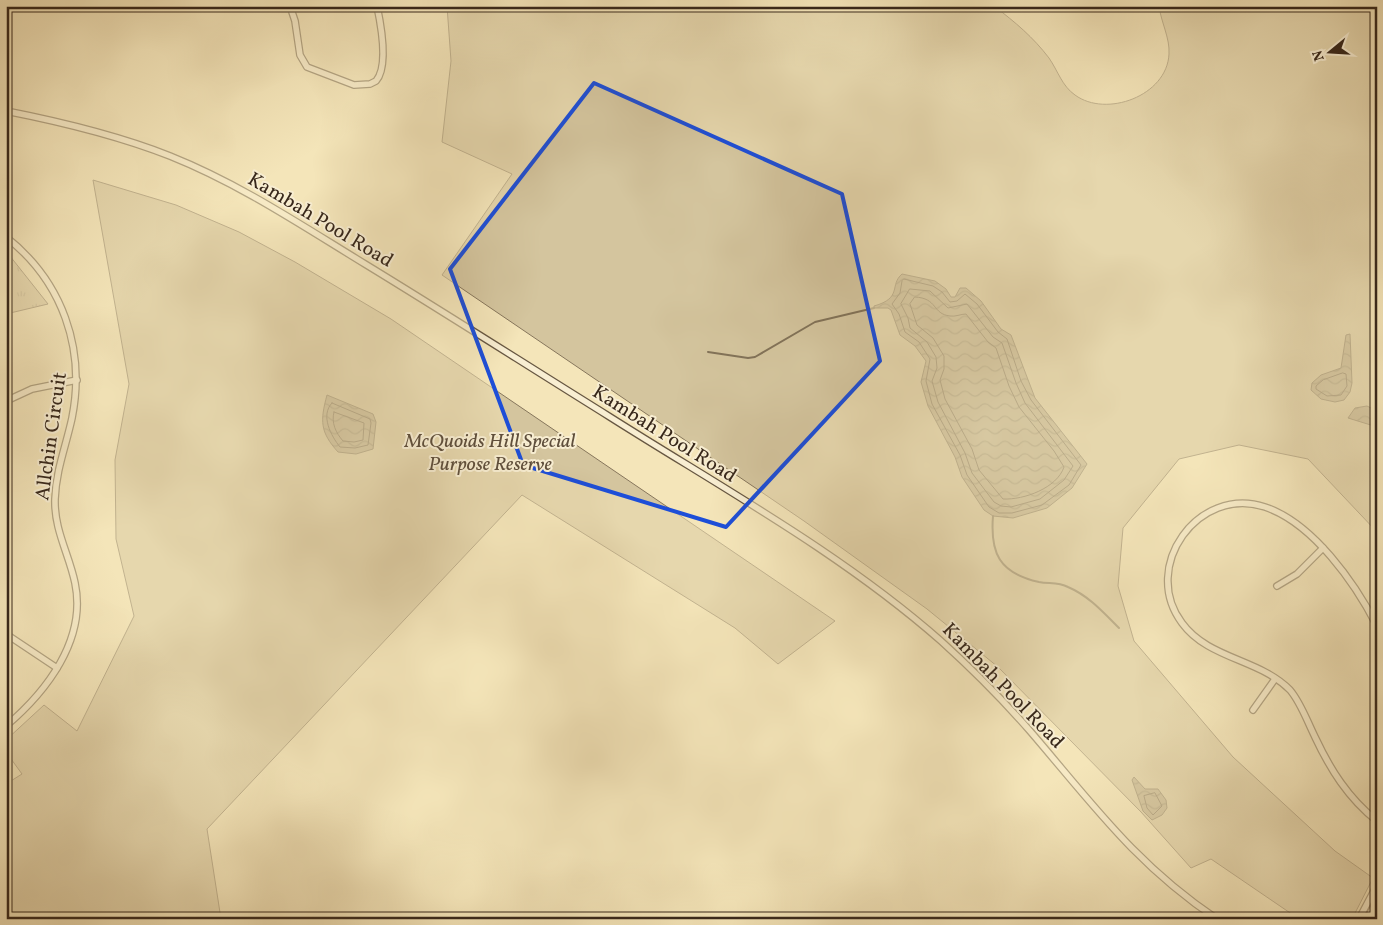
<svg xmlns="http://www.w3.org/2000/svg" width="1383" height="925" font-family="Vollkorn,serif">
<style>
.grass{fill:#d4c59e;stroke:#86765c}
.park{fill:url(#park-tufts);stroke:#86765c}
.water{fill:url(#water-waves);stroke:#827359}
.lines{fill:none;stroke-linecap:round;stroke-linejoin:round}
.shore{stroke:#76664f;stroke-width:1}
.stream{stroke:#827359;stroke-width:2}
.street-casing{stroke:#675742;stroke-width:8}
.street{stroke:#f8eed2;stroke-width:5.5}
.marked{fill:none;stroke:#1d4ed8;stroke-width:4;stroke-linejoin:round}
.labels{text-anchor:middle;stroke-width:4;stroke-linejoin:round;paint-order:stroke}
.street-label{font-size:20px;fill:#38281b;stroke:#f8eed2}
.park-label{font-size:20px;font-style:italic;fill:#5f4f3c;stroke:#f8eed2}
</style>
<defs>
<pattern id="park-tufts" width="24" height="20" patternUnits="userSpaceOnUse" patternTransform="scale(1.25)"><rect width="24" height="20" fill="#d4c59e"/><path d="M3 7l-1-3M5 7V3M7 7l1-3M15 17l-1-3M17 17v-4M19 17l1-3" fill="none" stroke="#b7a988"/></pattern>
<pattern id="water-waves" width="16" height="10" patternUnits="userSpaceOnUse" patternTransform="scale(1.25)"><rect width="16" height="10" fill="#b4a583"/><path d="M0 5q4-4 8 0t8 0" fill="none" stroke="#93866a"/></pattern>
</defs>
<rect width="100%" height="100%" fill="#f4e5b9"/>
<filter id="stains"><feTurbulence type="fractalNoise" baseFrequency=".004" numOctaves="4"/><feColorMatrix values="0 0 0 0 .2 0 0 0 0 .09 0 0 0 0 .02 0 0 0 .5 -.17"/></filter>
<radialGradient id="worn" r=".72"><stop offset=".6" stop-color="#630" stop-opacity="0"/><stop offset="1" stop-color="#630" stop-opacity=".3"/></radialGradient>
<g class="grass">
<path d="M447 6H994C1015 22 1033 37 1049 58 1058 71 1062 86 1075 95 1106 118 1167 96 1169 54 1170 38 1161 22 1159 6H1377V532L1308 459 1239 445 1179 459 1123 528 1118 586 1134 641 1233 757 1335 851 1373 878 1352 919H1299L1211 859 1191 868 1141 812 998 667 927 609 804 521 442 275 512 174 442 142 451 61Z"/>
<path d="M93 180 176 205 239 232 295 262 391 319 835 621 778 664 735 628 522 495 207 829 221 919H6V784L22 774 6 752V740L44 705 77 731 134 616 116 539 115 460 129 384Z"/>
</g>
<path class="park" d="M6 251 48 304 6 314Z"/>
<g class="water">
<path d="M902 274 935 281 946 289 951 297H955L960 288H966L981 301 1001 329 1011 335 1035 398 1087 464 1072 488 1047 508 1013 518 993 516 984 510 962 477 955 457 928 406 921 382 926 361 915 346 900 335 891 310 888 308H874V306C903 298 889 285 902 274Z"/>
<path d="M1350 334 1352 383 1350 392 1344 400 1335 402 1321 399 1311 390 1312 383 1321 375 1341 368 1346 335Z"/>
<path d="M327 395 373 414 376 422 373 449 356 454 338 452C320 432 320 421 327 395Z"/>
<path d="M1367 406 1377 411V424L1374 426 1348 418 1355 408Z"/>
<path d="M1134 777 1145 789H1158L1166 800 1167 808 1162 815 1152 820 1143 811 1132 780Z"/>
</g>
<g class="lines">
<g class="shore">
<path d="M904 279 933 286 942 292 950 302 957 301 965 294 977 304 998 332 1007 339 1021 381 1031 400 1081 465 1069 485 1042 505 1012 513H999L989 507 967 475 960 455 932 404 926 381 930 359 919 342 905 332 899 314 892 304 900 293 902 281Z"/>
<path d="M910 289 930 291 948 308 967 304 993 337 1002 343 1016 383 1025 403 1073 466 1064 480 1040 499 1011 507 1001 506 994 502 972 473 965 453 938 402 932 381 937 368 936 357 927 342 910 328 908 318 901 304Z"/>
<path d="M915 297C938 298 932 314 950 316 955 317 961 314 966 314L988 342 996 348 1009 386 1019 407 1054 451 1064 467C1057 488 1024 500 1003 499L979 470 972 449 945 399 940 380 944 369V356L933 338 917 325 910 304Z"/>
<path d="M1343 373 1346 374 1347 386 1341 395 1327 396 1316 389V386L1323 380Z"/>
<path d="M332 403 370 419 371 423 368 445 355 448 340 447C331 436 320 415 332 403Z"/>
<path d="M334 412 364 423 363 440 354 442 343 441C336 433 331 423 334 412Z"/>
<path d="M1155 793 1162 806 1153 815 1147 808 1144 796Z"/>
</g>
<g class="stream">
<path d="M708 352 748 358 755 357 815 322 874 308"/>
<path d="M993 516C990 553 999 573 1039 582 1049 584 1058 582 1068 587 1089 596 1103 612 1119 628"/>
</g>
<defs>
<g id="street">
<path d="M290 6 295 21 300 55 307 67 354 85 370 84 376 81C389 66 381 25 377 6"/>
<path d="M6 111C62 122 117 135 170 156 240 184 301 225 365 264 447 314 528 366 610 417 722 488 841 553 941 641 972 669 1002 699 1030 731 1091 802 1136 865 1217 919"/>
<path d="M6 237C62 281 86 348 72 418 66 446 56 470 55 499 54 530 69 554 75 583 87 640 46 692 6 726"/>
<path d="M6 401 32 389 77 380"/>
<path d="M1277 586 1297 574 1323 548"/>
<path d="M1377 626C1355 583 1313 523 1265 507 1198 485 1140 567 1182 623 1208 659 1260 659 1290 690 1301 703 1307 721 1315 737 1330 769 1348 798 1377 821"/>
<path d="M6 634 57 668"/>
<path d="M1253 710 1275 679"/>
<path d="M1359 919 1377 885"/>
<path d="M1367 919 1377 901"/>
</g>
</defs>
<use href="#street" class="street-casing"/>
<use href="#street" class="street"/>
</g>
<path d="M0 0H1383V925H0ZM594 83 842 194 880 361 726 527 523 465 450 269Z" fill="#f4e5b9" fill-opacity=".55" fill-rule="evenodd"/>
<path class="marked" d="M594 83 842 194 880 361 726 527 523 465 450 269Z"/>
<g class="labels">
<g class="street-label">
<text transform="translate(321 219) rotate(31)" y="7">Kambah Pool Road</text>
<text transform="translate(665 433) rotate(32)" y="7">Kambah Pool Road</text>
<text transform="translate(50 436) rotate(-82)" y="7">Allchin Circuit</text>
<text transform="translate(1004 685) rotate(46)" y="7">Kambah Pool Road</text>
</g>
<g class="park-label">
<text x="490" y="447">McQuoids Hill Special<tspan x="490" dy="23">Purpose Reserve</tspan></text>
</g>
</g>
<rect width="1383" height="925" fill="none" stroke="#f4e5b9" stroke-width="25"/>
<rect x="8" y="8" width="1368" height="910" fill="none" stroke="#38281b" stroke-width="2.5"/>
<rect x="12" y="12" width="1358" height="900" fill="none" stroke="#38281b"/>
<g transform="translate(1330 52) rotate(252)" stroke="#f8eed2" stroke-width="4" paint-order="stroke">
<path d="M0-4L9 19L0 12L-9 19Z" fill="#38281b"/>
<text y="-8" font-size="14" font-weight="bold" text-anchor="middle" fill="#38281b">N</text>
</g>
<rect width="100%" height="100%" filter="url(#stains)"/>
<rect width="100%" height="100%" fill="url(#worn)"/>
</svg>
